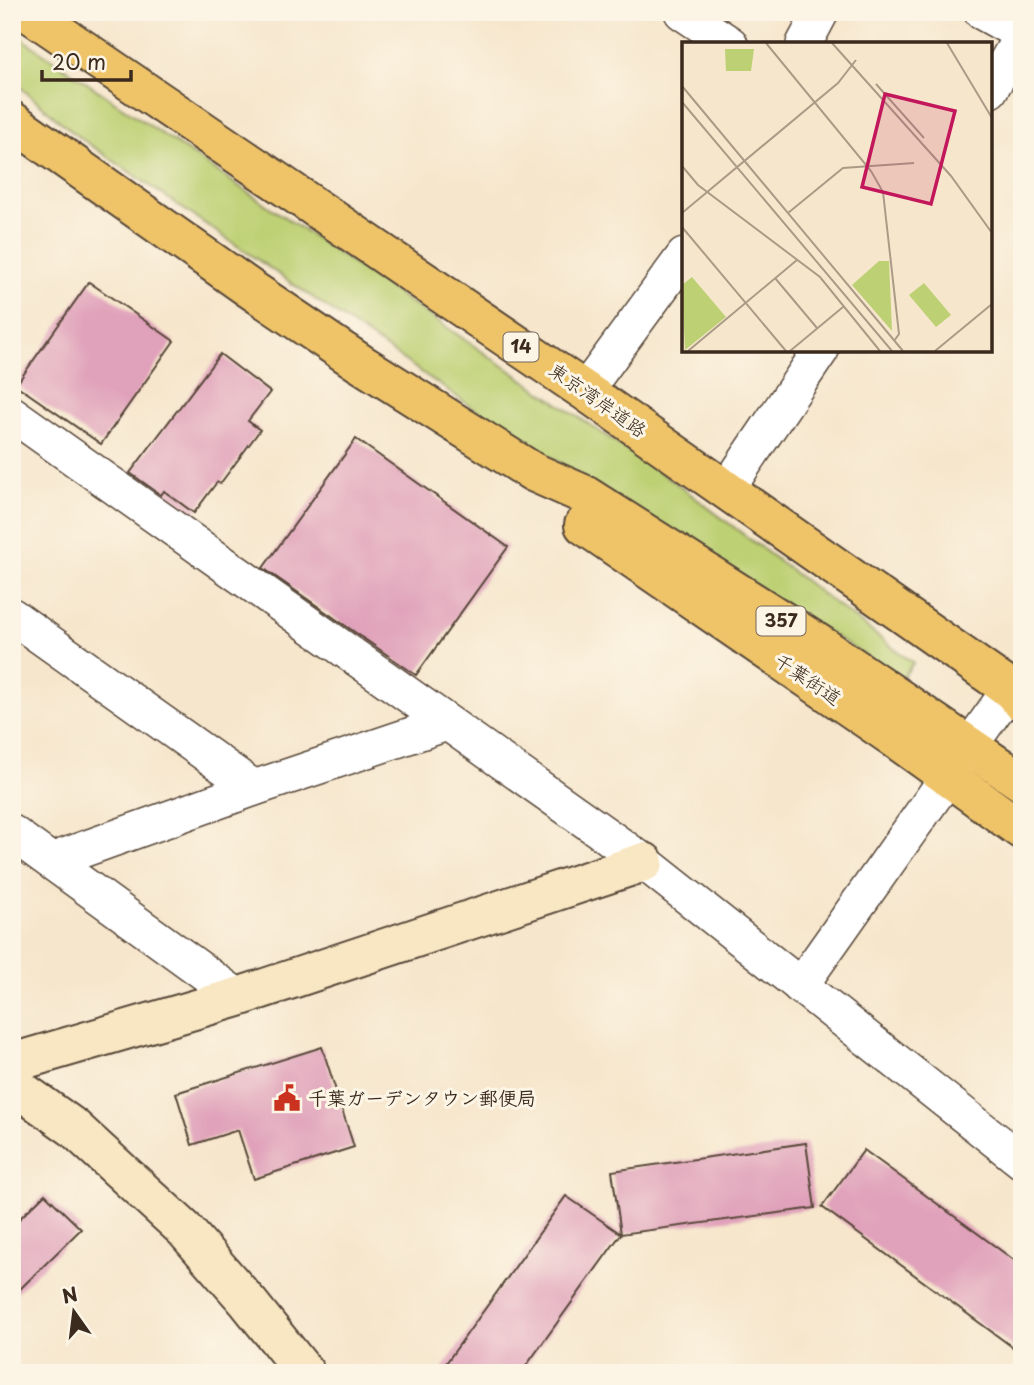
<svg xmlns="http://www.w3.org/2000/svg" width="1034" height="1385" font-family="'Playpen Sans','Klee One',sans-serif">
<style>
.green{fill:#bdd073;stroke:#7c7d48;stroke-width:2}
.building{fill:#e0a1ba}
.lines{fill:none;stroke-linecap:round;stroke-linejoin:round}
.street-casing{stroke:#574638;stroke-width:38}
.secondary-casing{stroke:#574638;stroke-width:42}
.highway-casing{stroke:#574638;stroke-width:42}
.street{stroke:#fff;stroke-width:35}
.secondary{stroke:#f9e7c3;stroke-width:38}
.highway{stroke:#efc469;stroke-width:38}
.labels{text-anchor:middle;stroke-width:6;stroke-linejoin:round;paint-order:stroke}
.shield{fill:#fcf5e5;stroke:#75675a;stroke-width:2}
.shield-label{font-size:18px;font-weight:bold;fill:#3b2a1e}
.street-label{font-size:19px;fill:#3b2a1e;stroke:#fcf5e5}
.poi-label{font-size:19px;font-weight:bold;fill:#3b2a1e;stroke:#fcf5e5;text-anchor:start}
.inset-road{fill:none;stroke:#ab9b86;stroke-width:2}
.view{fill:#c2185b;fill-opacity:0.15;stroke:#c2185b;stroke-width:3.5}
.inset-edge{fill:none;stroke:#3b2a1e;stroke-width:3.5}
</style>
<rect width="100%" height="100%" fill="#fcf5e5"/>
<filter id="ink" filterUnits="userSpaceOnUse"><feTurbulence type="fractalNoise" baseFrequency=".0143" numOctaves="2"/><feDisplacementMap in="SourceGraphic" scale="14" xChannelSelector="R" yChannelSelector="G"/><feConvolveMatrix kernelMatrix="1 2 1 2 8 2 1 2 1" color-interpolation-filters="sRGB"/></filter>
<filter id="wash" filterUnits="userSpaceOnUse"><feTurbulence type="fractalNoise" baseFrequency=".00686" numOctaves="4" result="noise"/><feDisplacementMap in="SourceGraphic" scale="28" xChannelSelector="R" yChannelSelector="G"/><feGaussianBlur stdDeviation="1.57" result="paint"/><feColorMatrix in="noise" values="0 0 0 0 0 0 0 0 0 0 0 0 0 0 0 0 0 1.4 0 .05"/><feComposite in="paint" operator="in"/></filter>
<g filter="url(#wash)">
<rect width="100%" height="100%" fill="#f6e6cc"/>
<path class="green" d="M12 32 677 484 913 663 902 679 472 407 76 135 12 80Z"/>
<g id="blocks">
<g class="building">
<path d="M89 282 174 341 101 444 16 385Z"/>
<path d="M220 354 270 392 248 421 260 430 220 484 217 482 194 513 164 491 161 495 130 473Z"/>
<path d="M356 439 508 547 416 675 263 568Z"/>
<path d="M322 1047 354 1147 254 1179 238 1130 192 1145 176 1093Z"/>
<path d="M806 1143 815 1208 621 1234 612 1171Z"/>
<path d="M864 1150 1022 1266V1354L822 1207Z"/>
<path d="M45 1194 81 1229 12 1297V1226Z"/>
<path d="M566 1196 621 1234 521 1373H439Z"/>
</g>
</g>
</g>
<g filter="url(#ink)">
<use href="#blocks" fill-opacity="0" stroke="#574638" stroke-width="2"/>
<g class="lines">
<defs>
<g id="street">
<path d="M682 12 730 44"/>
<path d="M982 12 1022 34"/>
<path d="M804 44 821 12"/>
<path d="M990 90 1022 35"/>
<path d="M585 391 684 256"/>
<path d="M12 414 644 862 1022 1161"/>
<path d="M727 489 821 350"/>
<path d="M12 616 254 788"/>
<path d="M12 833 238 997"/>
<path d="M51 861 254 788 447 723"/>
<path d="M800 986 1010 689"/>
</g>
<g id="secondary">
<path d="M12 1063 238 997 644 862"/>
<path d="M12 1084 74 1128 184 1229 248 1302 305 1373"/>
</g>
<g id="highway">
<path d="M28 12 585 391 1010 689 1022 702"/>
<path d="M12 121 249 288 360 363 533 472 583 494 822 646 1022 782"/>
<path d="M584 525 893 737 1022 830"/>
</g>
</defs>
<use href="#street" class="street-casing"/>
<use href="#secondary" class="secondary-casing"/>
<use href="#highway" class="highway-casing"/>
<use href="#street" class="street"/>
<use href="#secondary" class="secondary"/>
<use href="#highway" class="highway"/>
</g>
</g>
<defs>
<symbol id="civic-bare" viewBox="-9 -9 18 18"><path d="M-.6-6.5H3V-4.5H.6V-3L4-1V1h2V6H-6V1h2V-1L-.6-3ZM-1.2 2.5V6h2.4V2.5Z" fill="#c8321e" stroke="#fcf5e5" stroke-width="2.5" paint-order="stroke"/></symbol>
</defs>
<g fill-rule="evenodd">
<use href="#civic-bare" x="268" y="1079" width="38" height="38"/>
</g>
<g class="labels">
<g class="shield">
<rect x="503.5" y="332.5" width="35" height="29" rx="5"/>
<rect x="756.5" y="606.5" width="49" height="29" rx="5"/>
</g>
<g class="shield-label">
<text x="521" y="353">14</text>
<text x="781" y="627">357</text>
</g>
<g class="street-label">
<text transform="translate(598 400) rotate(35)" y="7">東京湾岸道路</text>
<text transform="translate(808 679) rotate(34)" y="7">千葉街道</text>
</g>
<g class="poi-label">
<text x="308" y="1105">千葉ガーデンタウン郵便局</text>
</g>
</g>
<g transform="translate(682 42)">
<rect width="310" height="310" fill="#f6e6cc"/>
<path d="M72 7 69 29H44L43 7ZM197 219H207L210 289 170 243ZM10 235 44 275 3 308 0 243ZM242 241 269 273 254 285 227 253Z" fill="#bdd073"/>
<path class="inset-road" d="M84 1 189 129 201 150 217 292 212 299M150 1 269 134 310 191M265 1 310 76M194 42 242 96M0 44 221 309M0 60 210 309M0 124 16 143 138 235 198 309M0 171 156 41 174 18M106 171 161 126 232 121M0 185 104 309M93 236 135 286M6 309 115 218M108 309 161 265M253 309 310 262"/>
<path class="view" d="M203 52 273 69 249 162 180 145Z"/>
<rect width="310" height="310" class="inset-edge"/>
</g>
<rect width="1034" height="1385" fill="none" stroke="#fcf5e5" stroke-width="42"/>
<g transform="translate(74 1312) rotate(346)" stroke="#fcf5e5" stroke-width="5" paint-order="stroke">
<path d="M0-5L12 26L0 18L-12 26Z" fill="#3b2a1e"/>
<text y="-10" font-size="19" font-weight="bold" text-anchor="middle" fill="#3b2a1e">N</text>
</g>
<path d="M42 70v10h89v-10" fill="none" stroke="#3b2a1e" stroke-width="3.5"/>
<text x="52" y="70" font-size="21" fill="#3b2a1e" stroke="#fcf5e5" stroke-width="5" paint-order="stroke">20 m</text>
</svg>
